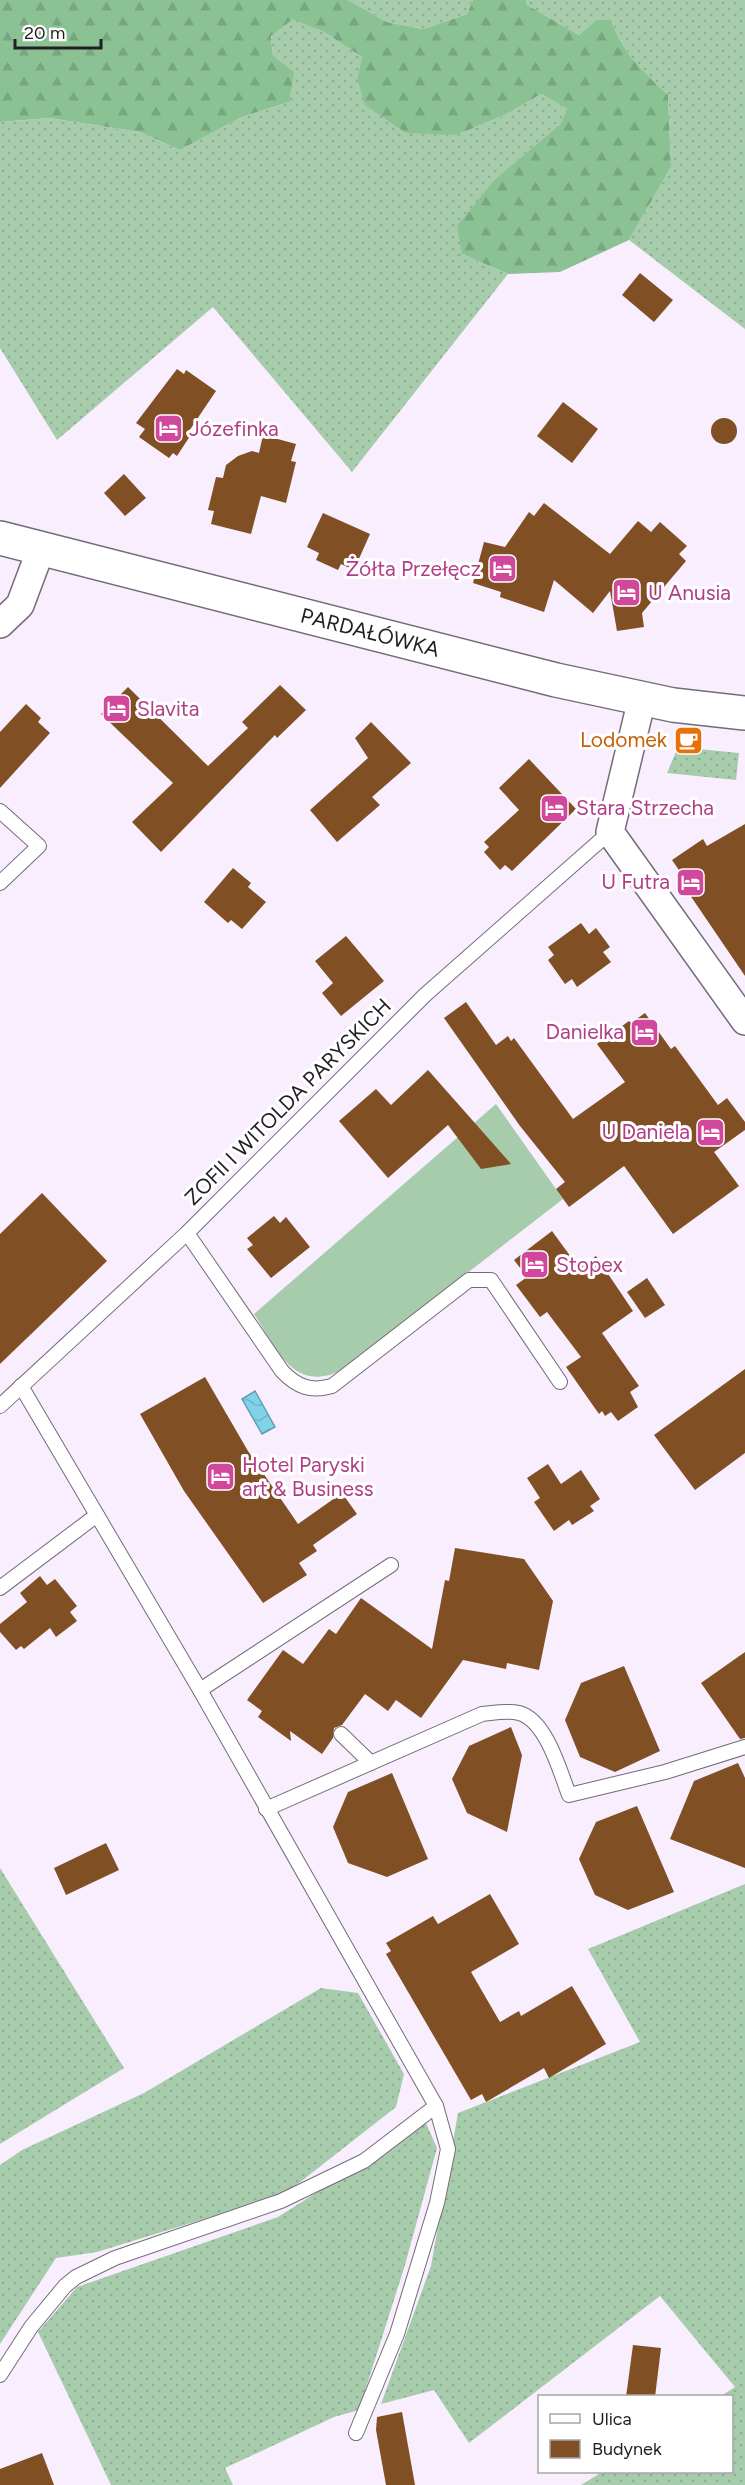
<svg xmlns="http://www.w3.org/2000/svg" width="745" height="2485" font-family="Figtree,sans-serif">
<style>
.grass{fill:url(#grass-dots)}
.forest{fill:url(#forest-firs)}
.garden{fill:#a7ccac}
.water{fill:url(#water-waves);stroke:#629dad;stroke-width:1.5}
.building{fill:#805024}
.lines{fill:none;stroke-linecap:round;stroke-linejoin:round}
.lane-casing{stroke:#746b78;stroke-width:16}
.street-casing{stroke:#746b78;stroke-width:30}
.secondary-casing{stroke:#746b78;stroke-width:36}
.lane{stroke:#fff;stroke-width:14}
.street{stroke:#fff;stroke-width:27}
.secondary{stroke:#fff;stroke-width:33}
.labels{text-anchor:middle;stroke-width:6;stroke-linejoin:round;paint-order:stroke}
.hotel-label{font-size:21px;fill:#b23c85;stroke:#fff;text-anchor:start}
.street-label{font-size:21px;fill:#221e23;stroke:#fff}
.food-label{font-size:21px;fill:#c56008;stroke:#fff;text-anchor:end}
</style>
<defs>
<pattern id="grass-dots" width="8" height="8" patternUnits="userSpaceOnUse" patternTransform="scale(1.5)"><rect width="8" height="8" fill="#a7ccac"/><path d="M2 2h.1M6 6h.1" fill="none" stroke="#8faf94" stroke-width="1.8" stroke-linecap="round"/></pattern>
<pattern id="forest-firs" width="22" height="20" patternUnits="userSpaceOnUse" patternTransform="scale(1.5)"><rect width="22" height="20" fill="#8bc294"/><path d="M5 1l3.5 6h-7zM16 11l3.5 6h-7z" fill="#78a67f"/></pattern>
<pattern id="water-waves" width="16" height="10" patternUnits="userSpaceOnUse" patternTransform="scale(1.5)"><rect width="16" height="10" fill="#7ed3e8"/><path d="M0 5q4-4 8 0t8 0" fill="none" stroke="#6db5c7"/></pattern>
</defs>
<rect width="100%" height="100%" fill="#f9eefe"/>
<g class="grass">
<path d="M348 0H473L467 14 423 29 387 22Z"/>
<path d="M526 0H745V329L629 240 671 167 668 95C644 72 621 52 611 19L596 20 579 35 527 5Z"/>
<path d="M293 18 324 32 362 57 357 78 457 135 507 114 541 94 569 109 560 124 496 178 462 254 508 274 352 472 213 307 57 440 0 348V122L49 118 140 132 180 150 242 117 289 102 273 56 271 35Z"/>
<path d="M678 747 739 753 736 780 667 773Z"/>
<path d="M0 1868 124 2068 0 2144Z"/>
<path d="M745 1884V2485H581L602 2472H732V2396H721L735 2387 660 2296 469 2443 434 2390 381 2404 431 2266 458 2113 640 2042 588 1949Z"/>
<path d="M321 1988 358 1993 404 2074 396 2107 285 2194 97 2252 56 2258 0 2344V2165L22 2150 144 2093Z"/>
<path d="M426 2123 437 2148 405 2265 359 2410 334 2417 225 2468 233 2485H111L38 2332 77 2287 278 2217Z"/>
</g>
<path class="forest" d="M0 0H348L387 22 423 29 467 14 473 0H526L527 5 579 35 596 20 611 19C621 52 644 72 668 95L671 167 629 240 560 272 508 274 462 254 457 226 496 178 560 124 568 109 541 94 507 114 457 135 406 133 365 105 357 78 362 57 324 32 293 19 271 36 273 56 294 72 289 102 242 117 180 150 140 132 49 118 0 122Z"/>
<path class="garden" d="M496 1104 563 1199 342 1370C293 1394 277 1349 254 1314Z"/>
<path class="water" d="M255 1391 275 1427 262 1434 242 1399Z"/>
<g class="building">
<path d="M640 273 673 300 654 322 622 295Z"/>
<path d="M177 369 184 374 186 370 216 391 189 431 192 433 177 456 173 453 169 458 139 437 145 429 136 423Z"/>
<path d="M563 402 598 429 572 463 537 436Z"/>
<circle cx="724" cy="431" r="13"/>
<path d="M263 435 296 444 291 461 296 462 286 503 261 496 251 534 211 524 214 511 208 510 216 477 223 478 226 465 238 456 252 451 259 453Z"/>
<path d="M124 474 146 498 125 516 104 493Z"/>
<path d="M544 503 610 554 638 521 651 532 660 522 687 546 679 554 686 561 642 613 644 627 617 631 610 591 593 613 554 580 544 612 500 597 501 592 473 583 484 542 505 547 529 512 534 516Z"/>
<path d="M323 513 370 534 354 570 341 564 338 570 316 560 319 553 307 547Z"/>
<path d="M280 685 306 710 277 738 275 735 161 852 132 822 173 783 101 714 128 687 208 766 248 728 242 722Z"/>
<path d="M26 704 41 718 38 722 50 733 0 788V732Z"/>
<path d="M371 722 411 763 372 797 380 805 337 842 310 810 368 758 355 738Z"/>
<path d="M529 759 576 809 512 871 505 865 500 870 484 852 489 847 484 842 519 810 499 788Z"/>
<path d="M745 824V976L677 876 681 873 672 860 703 839 707 846Z"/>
<path d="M233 868 251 883 248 887 266 902 242 929 231 920 228 923 204 902Z"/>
<path d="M581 923 589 934 596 928 610 947 603 952 611 962 577 987 572 979 565 984 548 960 554 955 548 947Z"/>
<path d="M346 936 384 981 341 1016 322 993 333 983 315 961Z"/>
<path d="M466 1002 496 1045 508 1036 511 1041 514 1038 573 1119 625 1082 597 1044 629 1021 631 1023 645 1013 671 1049 675 1046 718 1105 727 1098 745 1122V1130L714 1152 739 1186 673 1234 624 1166 569 1207 556 1189 565 1182 520 1126 444 1018Z"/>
<path d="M428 1070 511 1164 481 1169 448 1125 388 1178 339 1121 376 1089 391 1105Z"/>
<path d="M42 1193 107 1261 0 1364V1234Z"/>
<path d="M274 1216 280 1223 286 1217 310 1247 271 1278 247 1249 253 1245 247 1238Z"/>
<path d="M552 1231 579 1268 596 1256 633 1311 602 1333 639 1386 630 1392 638 1407 618 1421 611 1412 605 1416 602 1411 599 1414 566 1367 581 1357 547 1312 540 1317 516 1285 527 1277 514 1260Z"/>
<path d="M647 1278 665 1305 645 1318 627 1292Z"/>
<path d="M745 1369V1453L695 1490 654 1435Z"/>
<path d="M205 1377 248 1451 298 1524 342 1493 357 1514 313 1545 317 1551 299 1563 307 1575 263 1603 184 1491 140 1414Z"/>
<path d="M548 1464 561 1484 581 1470 600 1499 590 1506 594 1511 572 1525 569 1520 554 1531 534 1502 540 1498 527 1478Z"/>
<path d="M455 1548 524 1559 553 1601 539 1670 507 1663 506 1669 463 1660 421 1718 396 1700 388 1711 365 1694 342 1725 334 1728 333 1738 322 1754 290 1731 291 1741 258 1717 262 1711 247 1700 283 1650 303 1664 329 1629 336 1634 361 1598 432 1649 445 1580 449 1581Z"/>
<path d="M40 1576 47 1585 55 1579 77 1606 70 1612 77 1621 56 1637 50 1628 24 1649 21 1646 16 1650 0 1632V1624L27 1602 20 1593Z"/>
<path d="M745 1652V1738L740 1739 701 1683Z"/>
<path d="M624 1666 660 1751 615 1772 580 1757 565 1720 581 1683Z"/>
<path d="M511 1727 522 1755 507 1832 467 1813 452 1779 469 1746Z"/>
<path d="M738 1763 745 1778V1868L670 1839 694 1781Z"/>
<path d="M392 1773 428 1859 387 1877 348 1863 333 1827 348 1792Z"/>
<path d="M637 1806 674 1892 628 1910 595 1895 579 1859 596 1822Z"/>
<path d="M106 1843 119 1870 66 1895 54 1868Z"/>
<path d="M490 1894 519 1944 471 1972 500 2022 519 2011 521 2016 572 1986 606 2044 549 2078 544 2068 486 2102 482 2094 471 2100 386 1954 391 1951 386 1943 433 1916 438 1924Z"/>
<path d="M633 2345 661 2348 655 2397H626Z"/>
<path d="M402 2412 415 2485H386L376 2430 377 2417Z"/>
<path d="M42 2453 54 2485H0V2469Z"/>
</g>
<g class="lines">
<defs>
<g id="lane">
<path d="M0 811 39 846 0 883"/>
<path d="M187 1233 282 1371C297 1387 311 1392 332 1386L469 1280H491L560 1382"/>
<path d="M21 1386 200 1690 436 2106 448 2149 437 2203 397 2334 356 2433"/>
<path d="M0 1406 187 1233 425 995 610 832"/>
<path d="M0 1588 97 1515"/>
<path d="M200 1690 391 1565"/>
<path d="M341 1734 371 1763"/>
<path d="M266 1809 482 1714C493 1713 508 1710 519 1713 546 1720 560 1771 569 1795L665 1772 745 1747"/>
<path d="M0 2375 31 2327 65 2286 76 2277 115 2258 281 2201 364 2161 436 2106"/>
</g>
<g id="street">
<path d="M0 624 20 605 41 549"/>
<path d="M642 699 610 832 745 1021"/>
</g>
<g id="secondary">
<path id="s1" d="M0 538 556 680 673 705 745 713"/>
</g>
</defs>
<use href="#lane" class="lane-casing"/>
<use href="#street" class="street-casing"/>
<use href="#secondary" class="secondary-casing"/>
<use href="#lane" class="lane"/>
<use href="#street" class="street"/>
<use href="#secondary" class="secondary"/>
</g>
<defs>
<symbol id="hotel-square" viewBox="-11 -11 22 22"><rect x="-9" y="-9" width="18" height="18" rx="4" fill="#d1479c" stroke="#fff"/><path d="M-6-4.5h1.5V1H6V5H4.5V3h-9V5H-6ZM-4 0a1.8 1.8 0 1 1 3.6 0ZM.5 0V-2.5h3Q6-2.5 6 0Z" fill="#fff"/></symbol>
<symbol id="cafe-square" viewBox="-11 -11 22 22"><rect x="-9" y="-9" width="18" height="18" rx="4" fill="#e8710a" stroke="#fff"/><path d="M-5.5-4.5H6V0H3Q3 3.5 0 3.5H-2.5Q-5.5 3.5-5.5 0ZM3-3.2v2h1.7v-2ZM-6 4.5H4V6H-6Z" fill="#fff"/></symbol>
</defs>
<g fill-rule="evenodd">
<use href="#hotel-square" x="152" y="412" width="33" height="33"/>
<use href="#hotel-square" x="486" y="552" width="33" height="33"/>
<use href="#hotel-square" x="610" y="576" width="33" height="33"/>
<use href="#hotel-square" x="100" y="692" width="33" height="33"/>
<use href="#cafe-square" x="672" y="724" width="33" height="33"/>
<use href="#hotel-square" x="538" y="792" width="33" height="33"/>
<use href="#hotel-square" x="674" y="866" width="33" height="33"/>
<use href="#hotel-square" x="628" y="1016" width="33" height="33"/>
<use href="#hotel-square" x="694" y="1116" width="33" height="33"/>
<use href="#hotel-square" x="518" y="1248" width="33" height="33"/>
<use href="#hotel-square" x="204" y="1460" width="33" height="33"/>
</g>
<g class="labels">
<g class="hotel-label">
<text x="189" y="436">Józefinka</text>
<text x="481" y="576" text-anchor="end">Żółta Przełęcz</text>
<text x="648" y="600">U Anusia</text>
<text x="137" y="716">Slavita</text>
<text x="576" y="815">Stara Strzecha</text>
<text x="670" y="889" text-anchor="end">U Futra</text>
<text x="624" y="1039" text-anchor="end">Danielka</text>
<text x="690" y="1139" text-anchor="end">U Daniela</text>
<text x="556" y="1272">Stopex</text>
<text x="242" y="1472">Hotel Paryski<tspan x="242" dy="24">art &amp; Business</tspan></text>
</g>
<g class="street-label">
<text dy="7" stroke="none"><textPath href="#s1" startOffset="382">PARDAŁÓWKA</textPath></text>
<text transform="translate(288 1102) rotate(-45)" y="7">ZOFII I WITOLDA PARYSKICH</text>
</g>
<g class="food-label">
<text x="667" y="747">Lodomek</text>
</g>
</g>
<rect x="538" y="2395" width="195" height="78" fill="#ffffff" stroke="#a7a5a7" stroke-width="1.5"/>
<rect x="550" y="2414" width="30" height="9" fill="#ffffff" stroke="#a7a5a7" stroke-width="1.5"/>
<text x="592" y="2425" font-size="18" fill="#221e23">Ulica</text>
<rect x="550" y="2440" width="30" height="18" fill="#805024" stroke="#a7a5a7" stroke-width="1.5"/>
<text x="592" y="2455" font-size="18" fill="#221e23">Budynek</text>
<path d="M15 39v9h86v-9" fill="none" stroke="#221e23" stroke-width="3"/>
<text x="24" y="39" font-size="18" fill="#221e23" stroke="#ffffff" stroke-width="4.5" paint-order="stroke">20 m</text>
</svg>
